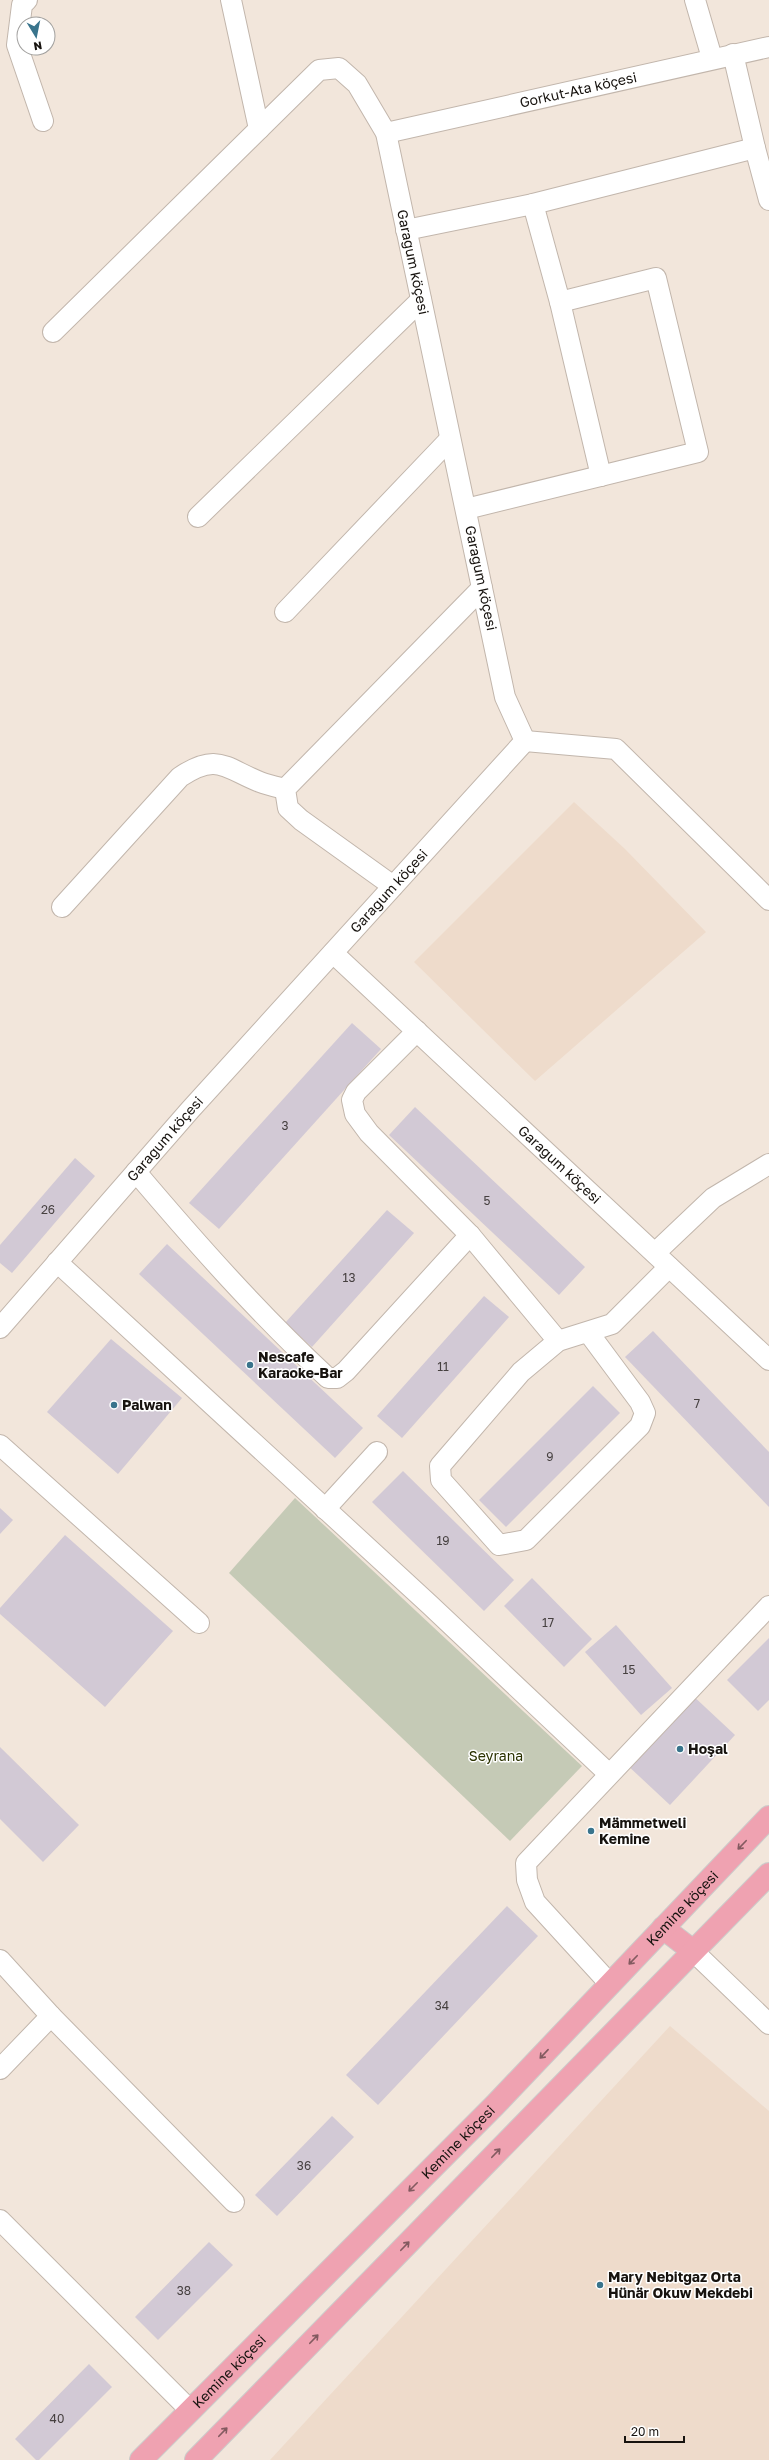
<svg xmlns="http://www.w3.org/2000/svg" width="769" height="2460" font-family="'Golos Text',sans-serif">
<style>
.built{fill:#eedbcb}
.green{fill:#c5cab6}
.building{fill:#d2c9d5}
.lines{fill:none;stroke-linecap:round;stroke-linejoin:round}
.minor-casing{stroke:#c2b6ac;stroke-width:22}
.major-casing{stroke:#cccbca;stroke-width:24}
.minor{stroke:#fff;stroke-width:20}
.major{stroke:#efa2b1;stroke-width:22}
.oneway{stroke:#835a60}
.poi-dot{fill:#39748c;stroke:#fff;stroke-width:1.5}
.labels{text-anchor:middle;stroke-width:3;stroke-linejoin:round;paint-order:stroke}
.number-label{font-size:12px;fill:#464040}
.street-label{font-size:14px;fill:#17130f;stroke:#fff}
.poi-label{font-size:14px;font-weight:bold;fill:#17130f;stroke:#fff;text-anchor:start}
.park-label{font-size:14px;fill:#2b3200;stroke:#fff}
</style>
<rect width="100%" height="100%" fill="#f2e6db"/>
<g class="built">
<path d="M574 802 625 849 706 932 535 1081 414 962Z"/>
<path d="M670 2026 769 2111V2460H270Z"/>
</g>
<path class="green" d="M295 1498 582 1766 510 1841 229 1573Z"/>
<g class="building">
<path d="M352 1023 381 1049 219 1229 189 1203Z"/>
<path d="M415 1107 585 1267 559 1295 389 1135Z"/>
<path d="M75 1158 95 1176 12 1273 0 1263V1245Z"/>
<path d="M387 1210 414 1233 312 1347 285 1323Z"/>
<path d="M167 1244 363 1428 335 1458 139 1274Z"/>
<path d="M484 1296 509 1317 402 1438 377 1416Z"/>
<path d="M653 1331 769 1452V1507L625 1357Z"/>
<path d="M111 1339 182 1398 118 1474 47 1412Z"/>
<path d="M593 1386 620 1413 506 1527 479 1500Z"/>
<path d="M403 1471 514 1580 484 1611 372 1502Z"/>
<path d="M0 1508 13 1520 0 1534Z"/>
<path d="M65 1535 173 1631 105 1707 0 1614V1608Z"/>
<path d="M532 1578 592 1639 564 1667 504 1606Z"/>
<path d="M616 1625 672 1688 641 1715 585 1652Z"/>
<path d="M769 1638V1700L758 1711 727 1680Z"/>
<path d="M690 1693 735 1735 670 1805 625 1763Z"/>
<path d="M0 1747 79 1825 43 1862 0 1819Z"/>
<path d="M507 1906 538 1936 378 2105 346 2075Z"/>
<path d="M332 2116 354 2137 277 2216 255 2195Z"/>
<path d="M209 2242 233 2265 158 2340 135 2317Z"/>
<path d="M89 2364 112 2387 39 2460H36L15 2439Z"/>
</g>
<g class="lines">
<defs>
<g id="minor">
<path d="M27 0 22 5 17 45 43 121"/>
<path d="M231 0 259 129"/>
<path d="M695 0 712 58"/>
<path id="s1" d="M386 133 769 47"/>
<path d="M755 148 769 200"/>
<path d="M533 204 560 302 601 476"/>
<path d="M406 230 533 204 755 148 733 54"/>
<path d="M466 509 698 452 656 278 560 302"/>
<path d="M198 517 421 300"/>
<path d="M285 612 450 439"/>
<path d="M525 741 616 749 769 900"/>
<path d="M393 886 301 820 288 808 285 789 482 588"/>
<path d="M62 907 180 777C217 752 225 768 260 782 268 785 277 787 285 789"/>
<path id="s2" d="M333 953 769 1360"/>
<path d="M417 1031 356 1092 352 1100 355 1114 369 1133 470 1235 558 1341"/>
<path d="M136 1172C197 1244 259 1314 328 1378H337L346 1371 470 1235"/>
<path d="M655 1253 713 1198 769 1164"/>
<path d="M57 1262 430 1605 609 1774"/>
<path id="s3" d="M0 1328 190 1110 525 741 505 697 386 133 357 84 339 68 319 70 53 332"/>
<path d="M588 1332 640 1402 645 1413 640 1426 526 1540 499 1545 441 1480 440 1466 521 1372 558 1341 612 1324 669 1267"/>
<path d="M0 1445 199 1623"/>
<path d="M325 1509 377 1452"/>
<path d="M693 1951 769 2024"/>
<path d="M0 1960 51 2016 234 2202"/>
<path d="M610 1984 535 1902 527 1880 526 1863 769 1606"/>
<path d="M0 2069 51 2016"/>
<path d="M0 2220 190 2410"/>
</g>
<g id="major">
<path d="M663 1928 693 1951"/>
<path id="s4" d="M141 2460 495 2105 769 1817"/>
<path d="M196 2460 769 1874"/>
</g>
</defs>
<use href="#minor" class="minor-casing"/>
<use href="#major" class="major-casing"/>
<use href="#minor" class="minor"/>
<use href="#major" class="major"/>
</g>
<defs><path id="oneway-shaft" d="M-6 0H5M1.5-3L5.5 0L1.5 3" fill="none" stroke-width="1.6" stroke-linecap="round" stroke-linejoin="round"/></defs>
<g class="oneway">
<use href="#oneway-shaft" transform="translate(742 1845) rotate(134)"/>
<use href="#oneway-shaft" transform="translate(633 1960) rotate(134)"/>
<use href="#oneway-shaft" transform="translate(544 2054) rotate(133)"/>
<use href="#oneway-shaft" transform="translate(496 2153) rotate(-46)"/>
<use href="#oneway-shaft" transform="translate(413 2187) rotate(135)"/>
<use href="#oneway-shaft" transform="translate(405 2246) rotate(-46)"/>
<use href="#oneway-shaft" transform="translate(314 2339) rotate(-46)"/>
<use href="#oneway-shaft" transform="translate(223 2432) rotate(-46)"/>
</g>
<g class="poi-dot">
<circle cx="250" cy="1365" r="4"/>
<circle cx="114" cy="1405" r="4"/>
<circle cx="680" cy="1749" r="4"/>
<circle cx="591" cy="1831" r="4"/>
<circle cx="600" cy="2285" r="4"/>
</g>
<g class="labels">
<g class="number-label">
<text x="285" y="1130">3</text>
<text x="487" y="1205">5</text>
<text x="48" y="1214">26</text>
<text x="349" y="1282">13</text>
<text x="443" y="1371">11</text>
<text x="697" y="1408">7</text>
<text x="550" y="1461">9</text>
<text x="443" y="1545">19</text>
<text x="548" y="1627">17</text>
<text x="629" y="1674">15</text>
<text x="442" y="2010">34</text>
<text x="304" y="2170">36</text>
<text x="184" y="2295">38</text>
<text x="57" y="2423">40</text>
</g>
<g class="street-label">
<text dy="5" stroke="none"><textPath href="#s1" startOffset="197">Gorkut-Ata köçesi</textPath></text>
<text transform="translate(413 262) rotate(78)" y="5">Garagum köçesi</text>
<text transform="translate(481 578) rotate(78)" y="5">Garagum köçesi</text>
<text dy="5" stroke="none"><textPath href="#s3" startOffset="585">Garagum köçesi</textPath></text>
<text dy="5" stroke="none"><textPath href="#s3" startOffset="251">Garagum köçesi</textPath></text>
<text dy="5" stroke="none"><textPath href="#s2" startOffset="310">Garagum köçesi</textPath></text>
<text dy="5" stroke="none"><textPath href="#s4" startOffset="773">Kemine köçesi</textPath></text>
<text dy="5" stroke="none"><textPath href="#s4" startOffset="449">Kemine köçesi</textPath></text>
<text dy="5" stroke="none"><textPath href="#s4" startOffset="125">Kemine köçesi</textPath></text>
</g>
<g class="poi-label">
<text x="258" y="1362">Nescafe<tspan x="258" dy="16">Karaoke-Bar</tspan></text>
<text x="122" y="1410">Palwan</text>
<text x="688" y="1754">Hoşal</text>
<text x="599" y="1828">Mämmetweli<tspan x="599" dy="16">Kemine</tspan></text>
<text x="608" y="2282">Mary Nebitgaz Orta<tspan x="608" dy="16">Hünär Okuw Mekdebi</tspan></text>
</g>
<g class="park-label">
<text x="496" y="1761">Seyrana</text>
</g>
</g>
<g transform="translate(36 36) rotate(170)"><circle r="19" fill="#ffffff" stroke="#a2a19f"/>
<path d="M0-3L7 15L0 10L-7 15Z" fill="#39748c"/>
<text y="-6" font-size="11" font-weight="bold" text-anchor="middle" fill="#17130f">N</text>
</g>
<path d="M625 2436v6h59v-6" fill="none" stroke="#17130f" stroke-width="2"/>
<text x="631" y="2436" font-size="12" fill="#17130f" stroke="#ffffff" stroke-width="3" paint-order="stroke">20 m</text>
</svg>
